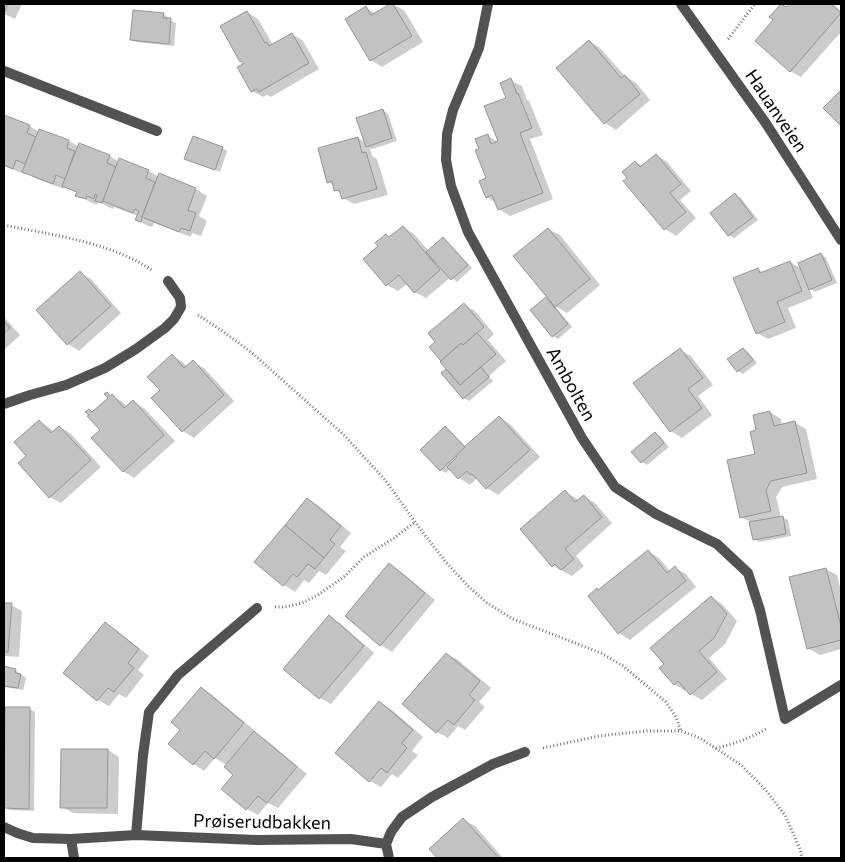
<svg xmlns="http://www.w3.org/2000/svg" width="845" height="862" font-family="Commissioner,sans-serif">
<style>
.shadow{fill:#0003}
.building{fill:#c2c2c2;stroke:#969696}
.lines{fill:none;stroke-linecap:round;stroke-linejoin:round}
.path{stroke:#747474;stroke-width:3;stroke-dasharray:1 2.5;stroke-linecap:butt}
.service{stroke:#525252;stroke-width:10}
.minor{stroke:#525252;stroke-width:10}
.labels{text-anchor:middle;stroke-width:5;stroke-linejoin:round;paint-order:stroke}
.street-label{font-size:18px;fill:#000;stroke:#fff}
</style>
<rect width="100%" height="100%" fill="#fff"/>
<g class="shadow">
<path d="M4 4H22L15 19 4 14Z"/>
<path d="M392 4 404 10 423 42 382 67 371 60 366 8 376 14Z"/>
<path d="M791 4H833L841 11V32L801 77 790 71 787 8Z"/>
<path d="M247 12 258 19 273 45 292 34 303 41 319 69 271 97 267 95 263 97 252 91 244 65Z"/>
<path d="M163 14 168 17V19L176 23 174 46 136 42 131 39Z"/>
<path d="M589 41 600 48 625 76 636 83 650 100 616 130 605 123Z"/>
<path d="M510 80 522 86 527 100 529 101 543 135 530 139 553 199 510 216 499 209 496 203 487 197V179L481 149 488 136 500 143Z"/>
<path d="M383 110 388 114 397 141 372 149 370 148 372 156 377 159 388 195 354 204 343 198 342 194 336 190 334 185 328 182 358 138 366 143Z"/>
<path d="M4 117 30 126 39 132V130L69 141 79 147V145L110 156 119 162 120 160 149 171 159 177V175L196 189 207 196 199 216 207 221 201 236 192 233 191 237 154 223 152 227 148 226 137 220 138 216 114 207 113 209 108 207 98 201 97 205 88 201 77 195V193L65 187 64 189 35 178 25 172 24 174 4 166Z"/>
<path d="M222 148 227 151 220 172 191 161 186 158Z"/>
<path d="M656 155 667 162 691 191 680 200 696 218 676 236 665 229 635 162 643 166Z"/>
<path d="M735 195 741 198 758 220 734 238 729 235Z"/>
<path d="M403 227 414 234 429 251 443 239 448 242 472 268 457 282 451 277 426 298 414 292 407 284 398 291 387 285 380 246 387 235 390 238Z"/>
<path d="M548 229 560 235 600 285 567 313 555 306 572 327 558 339 553 336 546 299 552 302Z"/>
<path d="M821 254 826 258 837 283 815 292 809 288 813 298 788 308 796 328 768 339 757 333 758 269 764 273 790 262 802 269Z"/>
<path d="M80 273 91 279 121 313 79 351 68 344Z"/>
<path d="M464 305 475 311 494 334 488 340 506 361 489 376 493 381 469 401 464 398 446 370 452 373 431 347Z"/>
<path d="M4 317 20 335 4 350Z"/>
<path d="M743 349 748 352 757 363 743 374 738 371Z"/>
<path d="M680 350 691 356 713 385 698 396 712 415 682 438 671 431Z"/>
<path d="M172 356 183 362 187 367 193 362 204 368 234 401 194 438 183 431 153 398 162 390Z"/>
<path d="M107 393 123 402 127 407 133 402 144 408 175 441 134 478 123 471 101 430 89 410 93 413 109 398Z"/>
<path d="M770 412 781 419 782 426 795 423 806 429 817 479 782 487 776 497 781 517 788 520 791 536 759 542 754 539 751 522 741 517 757 455 758 431Z"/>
<path d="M499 417 510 424 540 457 498 495 487 488 477 478 470 485 459 478 450 469 446 473 440 470 445 428 450 431 466 447Z"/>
<path d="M39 421 50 428 54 432 60 427 71 434 101 467 61 503 50 497 28 456Z"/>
<path d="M655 433 660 436 669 447 647 465 642 462Z"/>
<path d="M565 492 576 498 578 501 584 496 595 503 612 523 576 556 584 566 572 576 553 566Z"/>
<path d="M308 499 319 506 351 533 340 547 346 551 326 575 319 571 309 583 304 580 295 592 284 585 255 562Z"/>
<path d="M648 551 659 558 670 571 675 568 686 574 696 587 630 640 619 633 589 596 599 591Z"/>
<path d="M390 565 400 571 435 600 392 652 381 645 346 616Z"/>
<path d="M826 569 837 575 841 591V649L820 655 808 648 791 578Z"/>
<path d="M711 597 722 604 737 621 725 644 709 658 727 679 702 700 691 694 687 689 685 691 674 684 666 664Z"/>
<path d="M4 604 11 605 22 611 19 657 4 656Z"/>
<path d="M329 617 340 623 374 653 331 704 320 698Z"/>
<path d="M105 623 116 630 149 656 138 670 144 675 126 698 119 694 109 706 98 700 65 673Z"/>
<path d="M447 654 458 660 491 688 479 702 485 707 465 730 458 726 448 738 437 732Z"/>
<path d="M4 668 15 670 26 678 23 690 4 687Z"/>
<path d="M201 688 212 695 254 730 253 732 265 739 307 774 278 808 268 803 258 815 247 809 235 775 227 765 215 758 204 771 194 764 170 744 181 730Z"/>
<path d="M380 703 391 709 423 737 412 751 418 755 398 778 392 774 381 787 370 781Z"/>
<path d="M6 708 30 709 35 712 34 811 10 810 5 807Z"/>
<path d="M108 750 119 757 118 814 73 813 62 807Z"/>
<path d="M464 820 475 826 503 858H439L431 850Z"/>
</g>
<g class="building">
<path d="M4 4H8L4 14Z"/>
<path d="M390 4H393L412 36 370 61 345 19 366 6 371 15Z"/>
<path d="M781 4 786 7 789 4H831L841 13 790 72 755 41 773 20 769 17Z"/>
<path d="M133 10 164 13 163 18H171L169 44 130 40Z"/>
<path d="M247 11 265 43 267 42 269 46 292 33 309 63 259 92 257 89 251 92 237 67 243 64 241 61 240 62 220 26Z"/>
<path d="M589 40 621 78 625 75 640 94 604 124 556 68Z"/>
<path d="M511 78 517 94 518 93 532 128 520 133 543 193 498 210 492 195 486 198 479 181 486 178 475 150 479 149 475 139 488 134 491 144 498 141 484 106 506 98 500 83Z"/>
<path d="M841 90V126L823 108Z"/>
<path d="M383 109 392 138 366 147 356 118Z"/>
<path d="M4 115 30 125 27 133 36 137 25 164 16 160 13 169 4 165Z"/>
<path d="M39 129 69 140 67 148 75 151 65 179 56 175 53 184 22 172Z"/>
<path d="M193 136 223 147 215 170 184 159Z"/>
<path d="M358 137 362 153 366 152 377 189 342 199 339 190 334 191 332 181 327 183 318 148Z"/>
<path d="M79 143 110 155 107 163 116 167 102 203 95 201 97 195 95 194 94 199 87 196 86 199 75 196 77 192 62 186Z"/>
<path d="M656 154 681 184 670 193 686 212 664 230 623 181 627 178 622 172 635 161 640 167Z"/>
<path d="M119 158 149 170 146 178 155 182 142 217V218L141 222 135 220 139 211 135 209 133 213 103 201Z"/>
<path d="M159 173 196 188 188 210 196 213 190 231 181 228 179 232 142 217Z"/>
<path d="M735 193 753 217 728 236 710 213Z"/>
<path d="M403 226 440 270 414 293 399 275 386 286 363 259 378 246 375 243 386 234 389 237Z"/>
<path d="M548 228 590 279 555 307 513 256Z"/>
<path d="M443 237 468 265 451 280 426 252Z"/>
<path d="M821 253 832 280 809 290 798 263Z"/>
<path d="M790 261 802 291 777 302 785 322 756 334 733 278 758 268 760 273Z"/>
<path d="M80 271 111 306 67 345 36 310Z"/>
<path d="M546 297 568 324 552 337 530 310Z"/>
<path d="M464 303 484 327 463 345 461 343 441 361 429 347 435 342 428 333Z"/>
<path d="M4 321 10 328 4 334Z"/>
<path d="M477 333 496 354 460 385 440 362 461 343 463 345Z"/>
<path d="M680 348 703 378 688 389 702 408 670 432 633 383Z"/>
<path d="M743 348 753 360 737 372 727 359Z"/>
<path d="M172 354 184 368 193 360 224 395 182 432 151 398 160 390 147 377Z"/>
<path d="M481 367 489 377 463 399 441 373 446 369 460 385Z"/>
<path d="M107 392 110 396 112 394 124 408 133 400 164 435 123 472 91 438 100 430 87 416 89 415 85 412 89 409 92 412 108 398 104 394Z"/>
<path d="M770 411 774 426 795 421 807 473 771 481 766 490 771 511 740 518 727 460 755 454 750 432 756 430 753 415Z"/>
<path d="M499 416 530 450 486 489 472 474 470 475 467 471 458 479 447 467 457 457 455 455Z"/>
<path d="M39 420 51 433 59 426 91 460 49 498 18 463 26 456 14 442Z"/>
<path d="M445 426 465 447 440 471 420 450Z"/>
<path d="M655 432 664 443 641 463 631 452Z"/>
<path d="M565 490 575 502 584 495 602 517 565 549 574 559 561 570 555 564 552 567 520 529Z"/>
<path d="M307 498 341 526 330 540 335 544 324 558 285 525Z"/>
<path d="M783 516 786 534 753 540 749 522Z"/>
<path d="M285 525 324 558 315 569 308 564 297 577 293 574 283 586 254 562Z"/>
<path d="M648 550 667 573 675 566 686 581 618 634 588 596 597 588 598 590Z"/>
<path d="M389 563 425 593 380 646 345 616Z"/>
<path d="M826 568 841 626V640L807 649 789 577Z"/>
<path d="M711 596 727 614 714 638 699 651 717 672 690 695 678 681 674 685 659 668 664 664 650 648Z"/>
<path d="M4 603H12L8 652H4Z"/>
<path d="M329 615 364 646 319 699 283 669Z"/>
<path d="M105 622 139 649 128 663 134 668 114 692 108 688 97 701 63 673Z"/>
<path d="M446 653 480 681 469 695 475 700 454 725 448 720 436 733 402 704Z"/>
<path d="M4 666 16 669 15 673 21 674 18 688 4 686Z"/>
<path d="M201 687 244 723 214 759 205 751 193 765 168 744 180 730 171 722Z"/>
<path d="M379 701 413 730 402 743 407 748 387 773 381 768 369 782 335 753Z"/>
<path d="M5 707H30L29 809 4 808Z"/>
<path d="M254 731 297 767 267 803 258 796 246 810 221 789 233 775 224 767Z"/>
<path d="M61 749H108L107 808H60Z"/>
<path d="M463 818 499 858H437L429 849Z"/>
</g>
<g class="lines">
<g class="path">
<path d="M728 39 755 4"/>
<path d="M4 225C51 235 112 242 153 271"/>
<path d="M198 315 221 330 251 352 344 435 386 481 415 522 445 561 467 585 487 603 513 619 601 653 623 666 666 702 676 717 681 731"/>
<path d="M275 607H285L302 603 318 595 345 576 364 557 394 538 415 522"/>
<path d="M543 748 599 736 647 731H681L700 738 741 765 764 788 785 815 800 849 802 858"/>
<path d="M716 748C735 744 752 737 768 728"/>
</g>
<g class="service">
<path d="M4 71 157 131"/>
<path d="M4 404 30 395 66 385 105 368 136 349 165 328 174 319 181 307 180 298 168 281"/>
</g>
<g class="minor">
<path d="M488 4 479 48 453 110 447 134 446 160 451 186 468 232 582 438 615 487 656 514 717 544 748 573 760 610 785 719 841 685"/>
<path d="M681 4 765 122 841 240"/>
<path d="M4 827 17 833 33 838 71 839 136 835 257 840 351 839 386 844"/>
<path d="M136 835 143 755 149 712 178 675 257 608"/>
<path d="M71 839 74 858"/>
<path d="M389 858 386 844 391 832 402 817 432 797 493 764 525 752"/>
</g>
</g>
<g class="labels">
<g class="street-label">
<text transform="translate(776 111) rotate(56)" y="6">Hauanveien</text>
<text transform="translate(571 384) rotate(61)" y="6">Ambolten</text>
<text transform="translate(262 822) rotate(1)" y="6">Prøiserudbakken</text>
</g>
</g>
<rect width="845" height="862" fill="none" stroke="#000000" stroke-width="10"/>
</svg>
